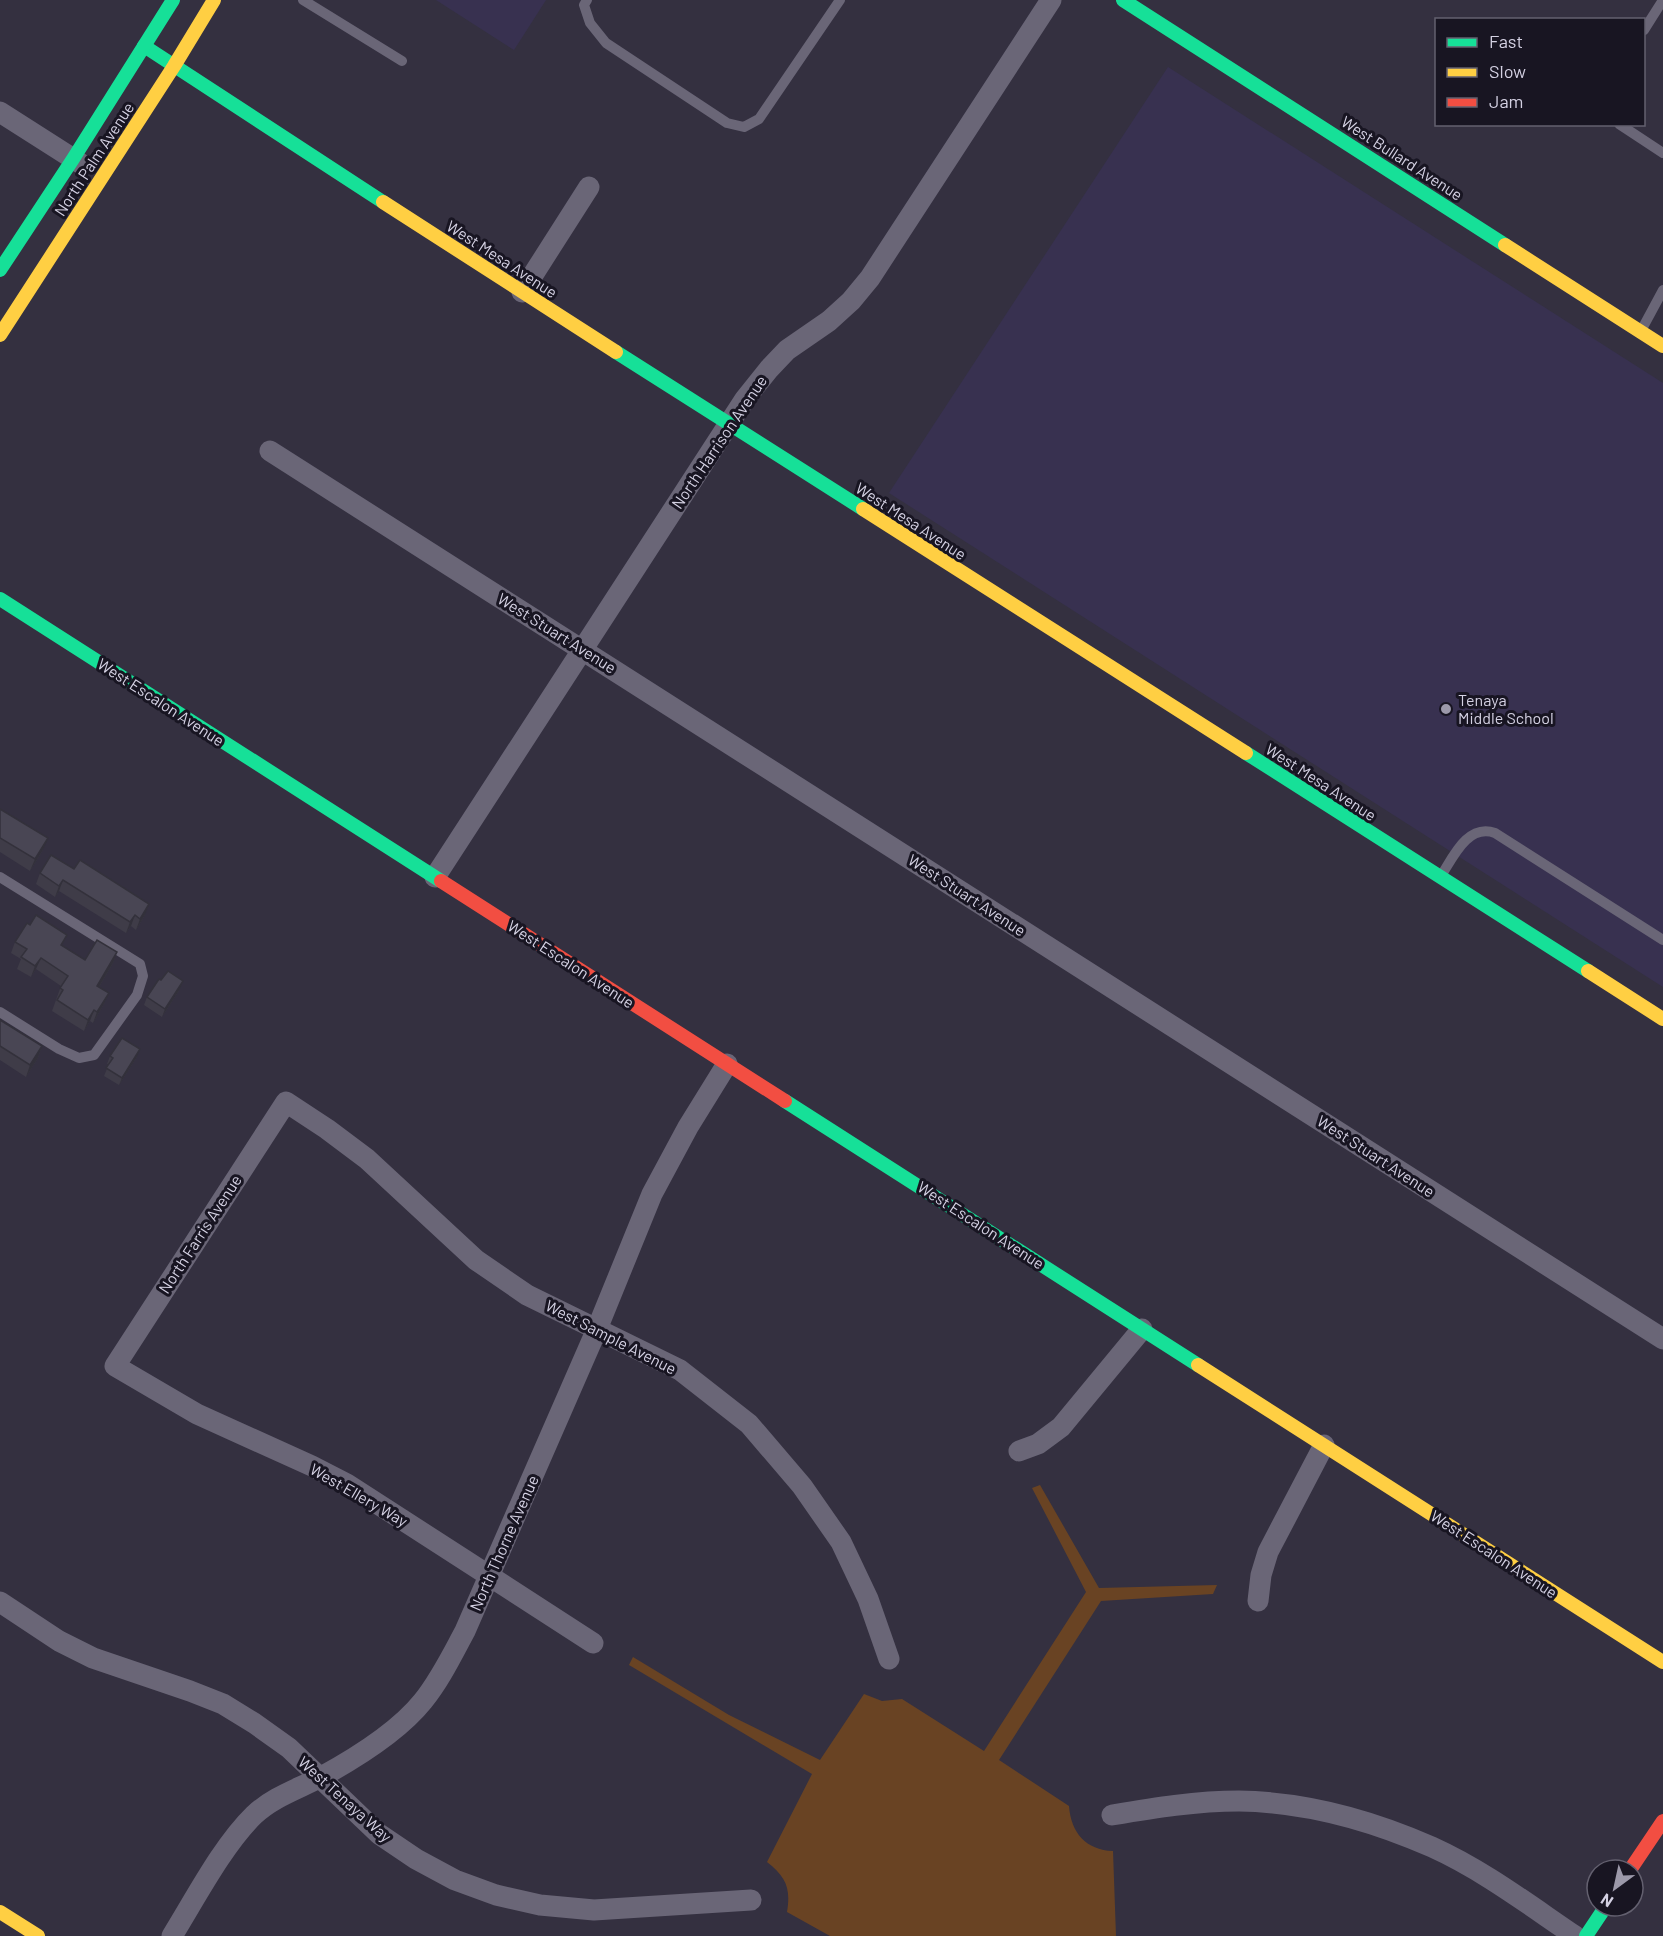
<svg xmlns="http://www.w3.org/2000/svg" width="1663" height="1936" font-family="Barlow,sans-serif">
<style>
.built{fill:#383150}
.green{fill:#694323}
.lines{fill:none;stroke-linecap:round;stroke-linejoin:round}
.lane{stroke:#6a6677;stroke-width:10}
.street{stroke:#6a6677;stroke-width:21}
.fast{stroke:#16e098;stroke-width:14}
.slow{stroke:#ffcf43;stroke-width:14}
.jam{stroke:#f24e42;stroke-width:14}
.wall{fill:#3f3c48}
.shaded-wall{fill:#33313b}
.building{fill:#494654;stroke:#33313b;stroke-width:1.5}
.poi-dot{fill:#9c99aa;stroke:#181522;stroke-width:2}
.labels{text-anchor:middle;stroke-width:6;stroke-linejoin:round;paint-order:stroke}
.street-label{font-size:16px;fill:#d4d1e3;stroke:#181522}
.poi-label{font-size:16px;fill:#d4d1e3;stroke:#181522;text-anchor:start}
</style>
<rect width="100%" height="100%" fill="#343040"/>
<g class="built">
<path d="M436 0H546L514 50Z"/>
<path d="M1168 67 1663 383V987L889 493Z"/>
</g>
<path class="green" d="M1040 1485 1099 1588 1217 1585 1213 1594 1101 1601 999 1760 1069 1806C1071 1833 1086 1850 1113 1851L1116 1936H830L787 1912C791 1888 786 1877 767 1862L812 1774 629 1665 633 1657 729 1715 820 1760 864 1694 882 1701 902 1699 984 1751 1086 1592 1032 1488Z"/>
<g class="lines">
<g class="lane">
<path d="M303 0 402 61"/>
<path d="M587 0 584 5 590 23 606 43 727 123 744 127 759 119 840 0"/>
<path d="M1644 30 1663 0"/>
<path d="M1619 124 1663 153"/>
<path d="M1642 329 1663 290"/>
<path d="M1441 876C1453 857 1468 823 1495 833L1663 940"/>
<path d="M0 877 140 964 143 976 137 995 94 1055 79 1058 59 1049 0 1012"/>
</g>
<g class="street">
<path d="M0 112 83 165"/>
<path d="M522 292 589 187"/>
<path d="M270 451 1663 1339"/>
<path d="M435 877 745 399 769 369 787 350 829 321 851 301 870 278 1051 0"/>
<path d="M1019 1451 1038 1444 1061 1427 1142 1329"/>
<path d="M1258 1601 1261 1575 1268 1552 1324 1445"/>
<path d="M0 1602 59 1641 93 1658 190 1691 223 1704 254 1723 289 1748 379 1834 416 1859 455 1880 496 1895 540 1905 594 1910 751 1900"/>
<path d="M593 1643 347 1484 312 1466 197 1414 115 1366 286 1102 327 1129 367 1159 476 1260 527 1295 680 1370 749 1424 802 1486 841 1542 868 1599 889 1659"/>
<path d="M1112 1815C1154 1808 1196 1801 1239 1801 1305 1802 1373 1821 1432 1847 1483 1870 1529 1905 1575 1936"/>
<path d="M172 1936C195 1899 223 1845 254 1815 273 1797 298 1789 321 1777 354 1759 399 1731 423 1701 440 1680 452 1655 465 1631L597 1329 652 1194 688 1127 727 1064"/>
</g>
<g class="fast">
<path d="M1123 0 1505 245"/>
<path d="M144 46 383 202"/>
<path d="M0 270 73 159 173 0"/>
<path d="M616 352 863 509"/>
<path d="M0 599 441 881"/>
<path d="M1246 753 1588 971"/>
<path d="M785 1101 1198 1365"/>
<path d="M1586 1936 1606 1906"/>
</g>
<g class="slow">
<path d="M383 202 616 352"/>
<path d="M1505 245 1663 346"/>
<path d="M0 335 174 66 214 0"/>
<path d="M863 509 1246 753"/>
<path d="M1588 971 1663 1019"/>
<path d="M1198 1365 1663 1662"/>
<path d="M0 1912 38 1936"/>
</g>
<g class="jam">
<path d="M441 881 785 1101"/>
<path d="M1630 1870 1663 1821"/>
</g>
</g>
<g class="wall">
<path d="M0 809 43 850 30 871 0 852Z"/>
<path d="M51 855 145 915 136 930 131 926 126 933 59 891 55 897 36 884 40 873Z"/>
<path d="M15 942 63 946 85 960 117 952 113 963 99 987 109 993 104 1004 93 1023 90 1021 84 1031 52 1011 61 986 36 969 31 977 17 969 21 959 11 953Z"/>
<path d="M180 989 162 1017 144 1005 147 997Z"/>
<path d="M0 1020 42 1046 38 1058 26 1077 0 1060Z"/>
<path d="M110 1056 137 1057 119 1085 104 1076 109 1064H107Z"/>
</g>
<g class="shaded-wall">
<path d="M48 838 43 850 30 871 35 859Z"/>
<path d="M63 880 59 891 55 897 59 886Z"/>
<path d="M149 904 145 915 136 930 140 919Z"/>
<path d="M135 915 131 926 126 933 130 922Z"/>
<path d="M117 952 113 963 93 997 97 986Z"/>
<path d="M41 958 36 969 31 977 35 966Z"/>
<path d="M183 981 180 989 162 1017 165 1009Z"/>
<path d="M109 993 104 1004 93 1023 97 1012Z"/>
<path d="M94 1010 90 1021 84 1031 88 1020Z"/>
<path d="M42 1046 38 1058 26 1077 30 1065Z"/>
<path d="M140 1049 137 1057 119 1085 122 1078Z"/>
</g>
<g class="building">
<path d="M0 809 48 838 35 859 0 838Z"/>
<path d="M51 855 74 869 80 860 149 904 140 919 135 915 130 922 63 880 59 886 40 873Z"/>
<path d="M36 915 67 935 61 945 85 960 97 940 117 952 97 986 109 993 97 1012 94 1010 88 1020 57 1000 63 990 60 988 68 976 41 958 35 966 21 957 27 949 15 942 27 923 30 925Z"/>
<path d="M168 971 183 981 165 1009 147 997 159 979 161 980Z"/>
<path d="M0 1020 42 1046 30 1065 0 1046Z"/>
<path d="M122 1038 140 1049 122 1078 106 1068 113 1058 110 1056Z"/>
</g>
<circle class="poi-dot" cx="1446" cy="709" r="6"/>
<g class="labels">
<g class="street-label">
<text transform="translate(1402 158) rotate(33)" y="6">West Bullard Avenue</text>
<text transform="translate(94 159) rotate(-57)" y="6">North Palm Avenue</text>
<text transform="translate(502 259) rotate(33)" y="6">West Mesa Avenue</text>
<text transform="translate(719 442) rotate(-56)" y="6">North Harrison Avenue</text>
<text transform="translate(911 521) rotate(33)" y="6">West Mesa Avenue</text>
<text transform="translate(557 633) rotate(32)" y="6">West Stuart Avenue</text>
<text transform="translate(161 702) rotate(33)" y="6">West Escalon Avenue</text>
<text transform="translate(1321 782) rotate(33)" y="6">West Mesa Avenue</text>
<text transform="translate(967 895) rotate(33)" y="6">West Stuart Avenue</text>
<text transform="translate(571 964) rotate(33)" y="6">West Escalon Avenue</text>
<text transform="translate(1376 1156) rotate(33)" y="6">West Stuart Avenue</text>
<text transform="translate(981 1225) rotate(33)" y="6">West Escalon Avenue</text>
<text transform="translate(200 1234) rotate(-57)" y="6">North Farris Avenue</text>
<text transform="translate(611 1337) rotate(27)" y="6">West Sample Avenue</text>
<text transform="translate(359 1495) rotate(30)" y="6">West Ellery Way</text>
<text transform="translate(504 1543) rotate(-66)" y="6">North Thorne Avenue</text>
<text transform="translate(1494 1554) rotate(33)" y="6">West Escalon Avenue</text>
<text transform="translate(345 1799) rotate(42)" y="6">West Tenaya Way</text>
</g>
<g class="poi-label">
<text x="1458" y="706">Tenaya<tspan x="1458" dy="18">Middle School</tspan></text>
</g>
</g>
<rect x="1435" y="18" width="210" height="108" fill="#181522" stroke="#63606f" stroke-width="1.5"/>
<rect x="1447" y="38" width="30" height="9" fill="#16e098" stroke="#63606f" stroke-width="1.5"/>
<text x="1489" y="48" font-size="18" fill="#d4d1e3">Fast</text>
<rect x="1447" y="68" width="30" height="9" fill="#ffcf43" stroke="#63606f" stroke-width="1.5"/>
<text x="1489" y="78" font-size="18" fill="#d4d1e3">Slow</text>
<rect x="1447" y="98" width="30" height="9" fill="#f24e42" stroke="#63606f" stroke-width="1.5"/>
<text x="1489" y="108" font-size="18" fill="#d4d1e3">Jam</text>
<g transform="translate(1615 1888) rotate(213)"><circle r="28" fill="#181522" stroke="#63606f" stroke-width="1.5"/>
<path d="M0-4.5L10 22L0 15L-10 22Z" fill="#9c99aa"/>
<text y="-9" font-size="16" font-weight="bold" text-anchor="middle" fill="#d4d1e3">N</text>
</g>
</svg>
